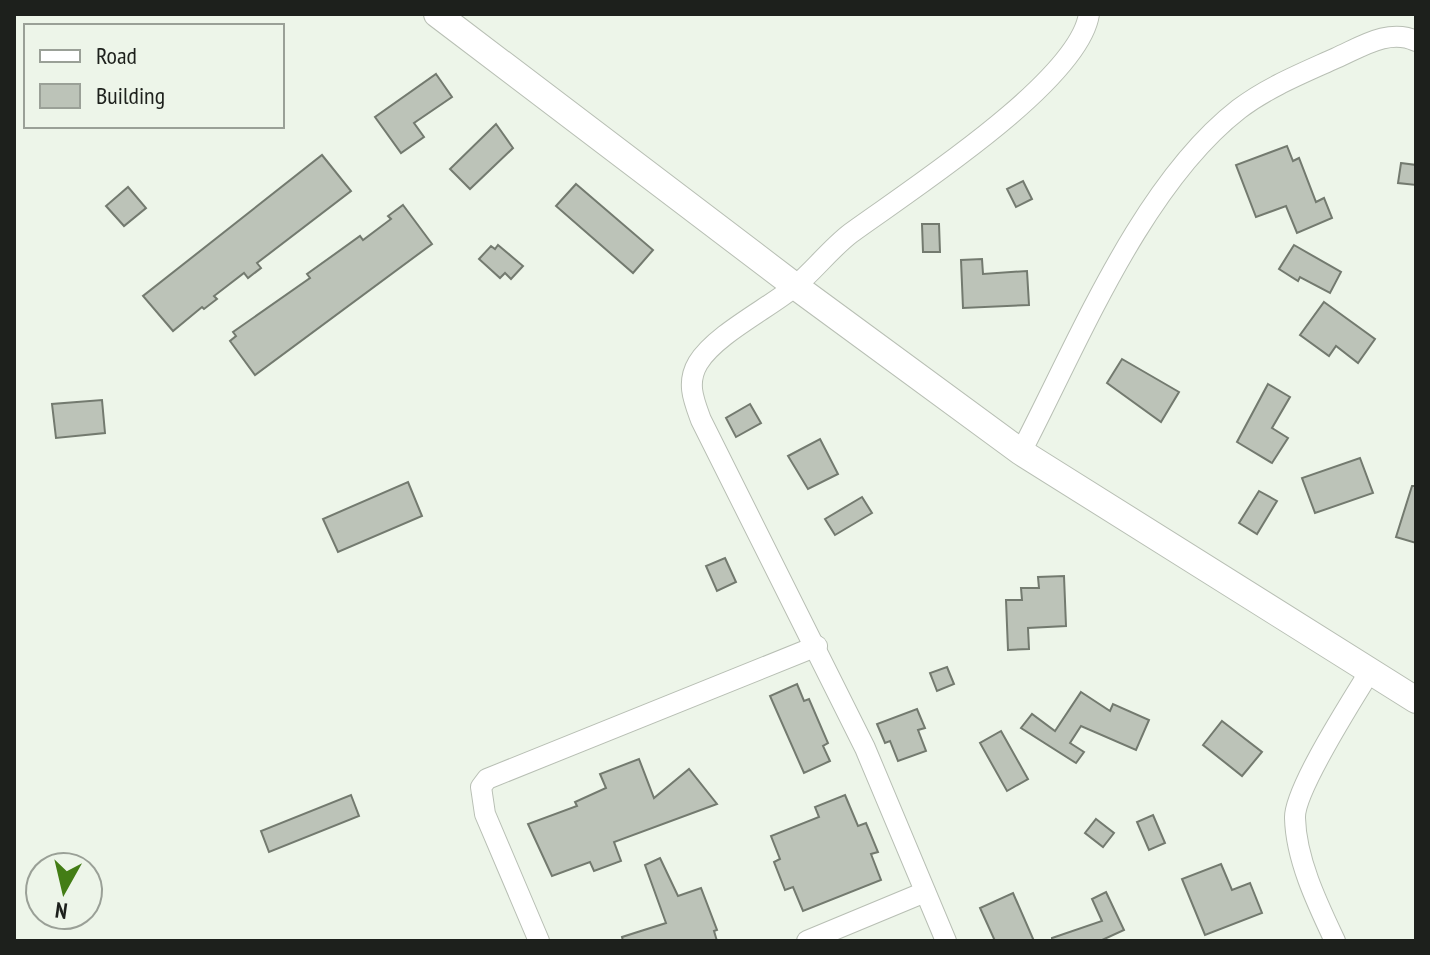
<svg xmlns="http://www.w3.org/2000/svg" width="1430" height="955" font-family="'PT Sans Narrow',sans-serif">
<style>
.building{fill:#bcc3b8;stroke:#737a6f;stroke-width:2}
.lines{fill:none;stroke-linecap:round;stroke-linejoin:round}
.minor-casing{stroke:#b8bfb4;stroke-width:22}
.tertiary-casing{stroke:#b8bfb4;stroke-width:28}
.minor{stroke:#fff;stroke-width:20}
.tertiary{stroke:#fff;stroke-width:26}
</style>
<rect width="100%" height="100%" fill="#edf5e9"/>
<g class="building">
<path d="M436 74 452 97 414 123 424 137 401 153 375 117Z"/>
<path d="M496 124 513 148 470 189 450 169Z"/>
<path d="M1287 146 1293 161 1299 158 1316 202 1324 198 1332 218 1297 233 1286 206 1256 217 1236 165Z"/>
<path d="M322 155 351 191 257 263 261 268 248 278 244 273 214 296 217 299 204 309 202 307 173 331 143 296Z"/>
<path d="M1401 163 1416 165V185L1398 183Z"/>
<path d="M1023 181 1032 199 1016 207 1007 189Z"/>
<path d="M576 184 653 250 633 273 556 206Z"/>
<path d="M128 187 146 208 124 226 106 206Z"/>
<path d="M403 205 432 244 255 375 230 341 236 336 233 332 310 278 307 274 360 236 363 240 391 219 388 216Z"/>
<path d="M922 224H939L940 252H923Z"/>
<path d="M498 245 523 266 511 279 505 273 500 278 479 259 491 246 495 249Z"/>
<path d="M1294 245 1341 272 1330 293 1300 277 1298 281 1279 269Z"/>
<path d="M982 259 983 274 1027 271 1029 305 963 308 961 260Z"/>
<path d="M1324 302 1375 339 1358 363 1336 346 1329 356 1300 335Z"/>
<path d="M1122 359 1179 392 1161 422 1107 383Z"/>
<path d="M1268 384 1290 397 1272 428 1288 438 1272 463 1237 442Z"/>
<path d="M102 400 105 433 56 438 52 404Z"/>
<path d="M750 404 761 423 736 437 726 418Z"/>
<path d="M820 439 838 474 808 489 788 456Z"/>
<path d="M1360 458 1373 493 1315 513 1302 478Z"/>
<path d="M408 482 422 516 338 552 323 519Z"/>
<path d="M1412 486H1416V543L1396 537Z"/>
<path d="M1259 491 1277 501 1257 534 1239 523Z"/>
<path d="M862 497 872 513 835 535 825 519Z"/>
<path d="M725 558 736 582 717 591 706 566Z"/>
<path d="M1064 576 1066 626 1028 628 1029 649 1008 650 1006 600H1022L1021 588H1039L1038 577Z"/>
<path d="M947 667 954 684 937 691 930 673Z"/>
<path d="M797 684 804 701 809 699 828 743 823 746 830 761 804 773 770 696Z"/>
<path d="M1081 692 1110 711 1113 704 1149 720 1136 750 1081 726 1070 743 1084 752 1076 763 1021 728 1032 714 1055 731Z"/>
<path d="M917 709 925 728 918 730 926 751 898 761 890 741 885 743 877 724Z"/>
<path d="M1222 721 1262 752 1242 776 1203 745Z"/>
<path d="M1001 731 1028 779 1007 791 980 743Z"/>
<path d="M639 759 654 798 689 769 717 804 614 842 621 861 594 871 590 862 552 876 528 824 577 806 575 802 606 788 600 774Z"/>
<path d="M351 795 359 816 269 852 261 831Z"/>
<path d="M845 795 858 826 866 823 878 852 871 854 881 880 803 911 793 887 785 890 774 862 780 859 771 836 819 817 815 807Z"/>
<path d="M1153 815 1165 843 1149 850 1137 822Z"/>
<path d="M1096 819 1114 833 1103 847 1085 833Z"/>
<path d="M660 858 678 896 701 888 717 930 714 931 717 941H623L622 937 666 923 645 865Z"/>
<path d="M1221 864 1232 890 1250 883 1262 913 1205 935 1182 879Z"/>
<path d="M1106 892 1124 930 1100 941H1052V938L1102 921 1092 899Z"/>
<path d="M1013 893 1034 941H995L980 908Z"/>
</g>
<g class="lines">
<defs>
<g id="minor">
<path d="M1021 452C1078 343 1141 185 1239 109 1268 87 1303 73 1336 58 1361 47 1389 28 1416 41"/>
<path d="M539 941 485 814 481 787 487 779 817 646"/>
<path d="M807 941 925 892"/>
<path d="M946 941 865 748 701 420C694 401 686 383 698 363 715 335 767 309 793 288 814 271 830 249 851 233 907 192 1079 82 1089 14"/>
<path d="M1335 941C1318 905 1296 860 1295 818 1294 790 1353 699 1370 671"/>
</g>
<path id="tertiary" d="M437 14 795 286 1021 452 1416 700"/>
</defs>
<use href="#minor" class="minor-casing"/>
<use href="#tertiary" class="tertiary-casing"/>
<use href="#minor" class="minor"/>
<use href="#tertiary" class="tertiary"/>
</g>
<rect width="1430" height="955" fill="none" stroke="#1d201c" stroke-width="32"/>
<rect x="24" y="24" width="260" height="104" fill="#edf5e9" stroke="#9aa097" stroke-width="2"/>
<rect x="40" y="50" width="40" height="12" fill="#ffffff" stroke="#9aa097" stroke-width="2"/>
<text x="96" y="64" font-size="24" fill="#1d201c">Road</text>
<rect x="40" y="84" width="40" height="24" fill="#bcc3b8" stroke="#9aa097" stroke-width="2"/>
<text x="96" y="104" font-size="24" fill="#1d201c">Building</text>
<g transform="translate(64 891) rotate(188)"><circle r="38" fill="#edf5e9" stroke="#9aa097" stroke-width="2"/>
<path d="M0-6L14 30L0 20L-14 30Z" fill="#437d15"/>
<text y="-12" font-size="22" font-weight="bold" text-anchor="middle" fill="#1d201c">N</text>
</g>
</svg>
